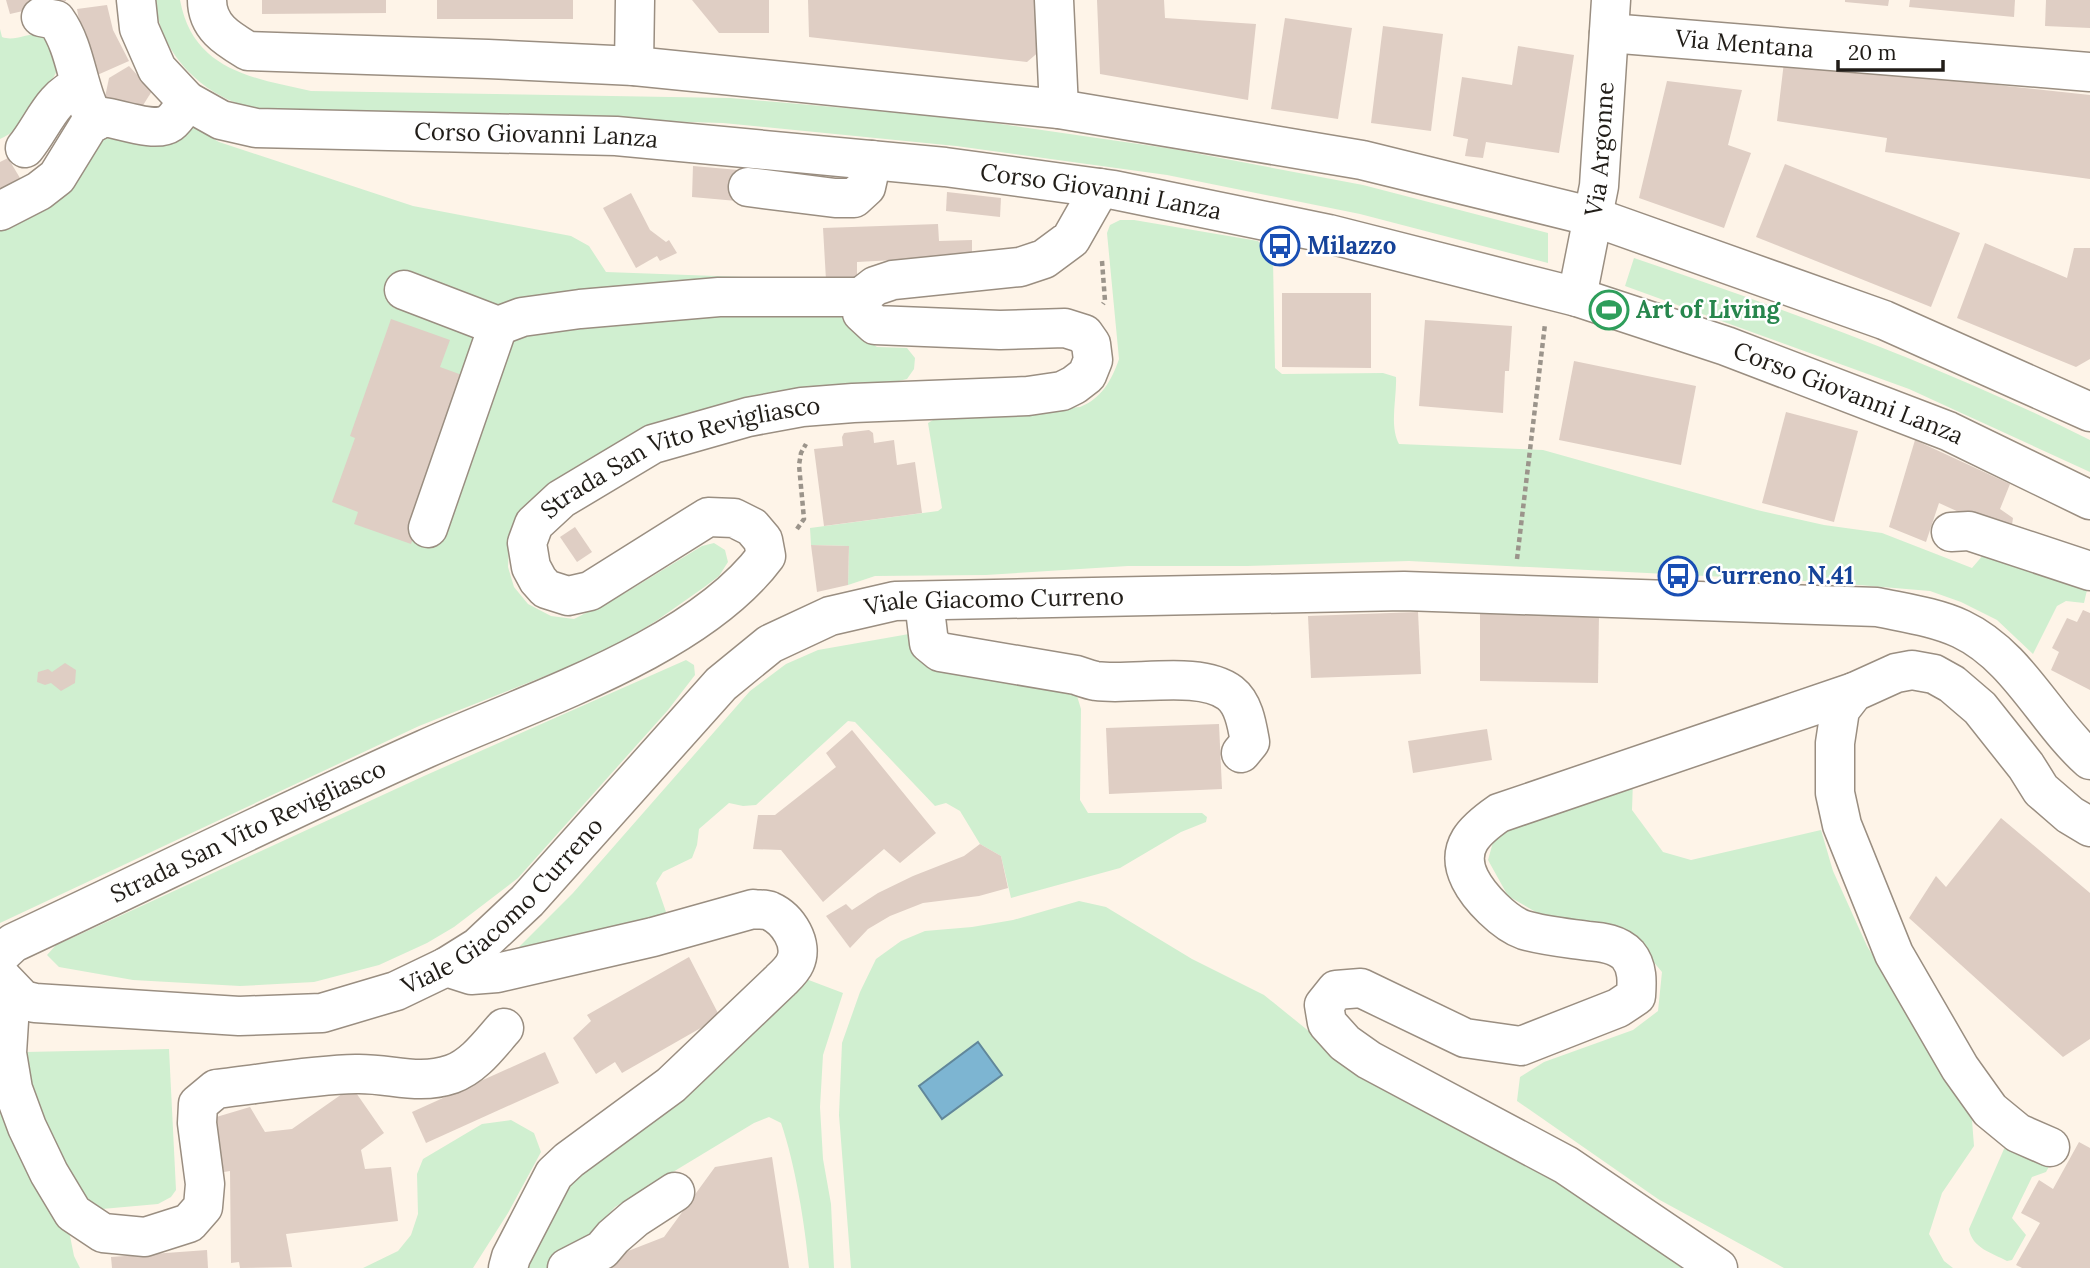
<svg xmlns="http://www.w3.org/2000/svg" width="2090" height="1268" font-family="Lora,serif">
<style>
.green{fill:#d0efd0}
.water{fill:#7db5d2;stroke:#61879a;stroke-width:2}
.building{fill:#dfcec4}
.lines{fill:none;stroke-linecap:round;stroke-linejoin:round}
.minor-casing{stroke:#9a8e81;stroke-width:41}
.path{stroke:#9b948b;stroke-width:4.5;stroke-dasharray:5 3.5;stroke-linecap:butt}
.minor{stroke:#fff;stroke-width:38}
.labels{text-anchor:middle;stroke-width:5;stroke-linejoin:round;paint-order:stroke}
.street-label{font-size:24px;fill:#211d18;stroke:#fff}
.transit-label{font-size:24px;font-weight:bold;fill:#164399;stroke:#fff;text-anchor:start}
.leisure-label{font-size:24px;font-weight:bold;fill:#27864d;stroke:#fff;text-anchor:start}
</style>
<rect width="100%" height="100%" fill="#fef4e8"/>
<g class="green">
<path d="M156 0H180C193 70 252 78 311 91L730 98 959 118 1173 149 1363 185 1548 233V263L1360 214 1167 175 956 146 723 123 304 111C287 109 267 111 250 107 202 96 157 50 156 0Z"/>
<path d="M0 29 2 37C15 42 29 32 43 34L59 67C47 90 25 129 0 139Z"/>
<path d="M191 126 219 142 413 206 571 236 589 246 606 272 826 280 860 335 877 347 907 348 915 358 914 369 907 379 603 453 549 483 521 511 509 543 508 567 514 587 528 604 551 616 574 619 625 593 702 546 714 543 725 550 728 562 719 576 703 588 656 621 603 653 419 726 0 923V226L109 134 166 145Z"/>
<path d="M1120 220H1134L1258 241 1273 260 1275 368 1282 374 1383 373 1396 377C1397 398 1389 425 1399 444L1543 450 1757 510 1824 525 1882 533 1972 568 1984 554 2080 582 2087 590 2084 603 2066 601 2057 606 2033 654 1997 620 1961 602 1930 591 1823 582 1409 561 1247 566H1128L986 575 875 576 848 585 849 546 811 545 810 528 938 511 942 508 928 423 933 420 1080 407C1101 399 1112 380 1119 359L1107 233 1110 225Z"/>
<path d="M1634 258C1789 311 1944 366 2090 440V472L1909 389 1625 286Z"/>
<path d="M909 634 1068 681 1077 696 1081 709 1080 800 1088 813H1202L1207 817 1206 822 1181 832 1120 868 1011 898 1001 856 980 844 960 811 946 803 935 806 855 722 848 721 756 805 743 806 729 803 699 829 697 845 692 858 663 872 656 883 666 912 661 922 514 952 573 893 750 691 786 664 818 650Z"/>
<path d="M686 660 694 665 695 675 668 710 518 878 454 927 427 943 379 965 314 982 240 986 133 980 59 967 47 955 56 945 72 938 424 776Z"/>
<path d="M1633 781 1632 810 1663 852 1691 860 1821 830 1833 871 1867 946 1972 1120 1974 1146 1942 1193 1929 1234 1944 1261 1953 1268H1784L1658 1199 1517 1101 1520 1077 1544 1062 1633 1030 1658 1011 1662 972 1627 930 1541 915 1508 896 1488 860 1495 835Z"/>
<path d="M1079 901 1106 907 1192 959 1264 995 1331 1049 1542 1166 1696 1268H851L839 1115 842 1043 860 992 876 959 901 941 925 931 972 927 1013 920Z"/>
<path d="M806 979 843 993 823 1055 820 1107 823 1159 831 1204 834 1268H809C805 1225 795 1163 781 1123L769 1117 754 1123 615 1207 604 1219 598 1235 552 1268H529L532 1246 566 1179Z"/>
<path d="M169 1049 176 1190 171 1197 158 1204 102 1209 86 1204 19 1076 25 1052Z"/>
<path d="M0 1077 69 1231 74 1256 80 1268H0Z"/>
<path d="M511 1120 534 1133 541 1152 508 1213 473 1268H363L398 1251 411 1235 418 1214 417 1174 423 1159 482 1124Z"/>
<path d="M2010 1142 2051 1163 2046 1172 2032 1177 2012 1218 2026 1235 2012 1260 2007 1261C1992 1253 1972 1248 1969 1229L2004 1149Z"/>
</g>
<path class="water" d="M978 1042 1002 1075 942 1119 919 1086Z"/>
<g class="building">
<path d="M6 0H66V1L10 14Z"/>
<path d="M262 0H386V13L262 14Z"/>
<rect x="437" y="0" width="136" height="19"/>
<path d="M692 0H769V33H719Z"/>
<path d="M808 0H1038L1041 50 1027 62 809 37Z"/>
<path d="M1097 0H1164L1165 18 1256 24 1248 100 1100 74Z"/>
<path d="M1845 0H1889L1888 6 1845 2Z"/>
<path d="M1910 0H2015L2014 17 1909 7Z"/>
<path d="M2046 0H2090V28L2045 26Z"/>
<path d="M107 5 113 30 129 61 95 76 83 42 77 9Z"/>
<path d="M1285 18 1352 28 1338 119 1271 109Z"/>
<path d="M1383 26 1443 34 1431 131 1371 123Z"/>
<path d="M1518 46 1574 55 1559 153 1486 142 1483 158 1465 156 1468 139 1453 136 1462 77 1512 85Z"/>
<path d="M1784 62 2090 95V179L1885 152 1887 138 1777 121Z"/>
<path d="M129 66 152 91 140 110 104 102 109 78Z"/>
<path d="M1667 81 1742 90 1728 145 1751 153 1724 228 1639 198Z"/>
<path d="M8 158 23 183 0 196V162Z"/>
<path d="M1785 164 1960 233 1931 307 1756 237Z"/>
<path d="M693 166 739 170 737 201 692 197Z"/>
<path d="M947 192 1001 198 1000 217 946 211Z"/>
<path d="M631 193 650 230 666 242 669 240 677 253 660 261 657 256 636 268 603 208Z"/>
<path d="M938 224 939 241 972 240V256L857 262V279L826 280 823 228Z"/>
<path d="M1985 243 2067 278 2074 248H2090V359L2076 367 1957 318Z"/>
<path d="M1282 293H1371V368L1282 367Z"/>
<path d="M391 319 450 340 440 367 473 379 442 428 416 502 425 506 411 544 354 524 358 512 332 502 355 438 350 436Z"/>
<path d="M1425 320 1512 326 1509 371H1505L1503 413 1419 406Z"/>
<path d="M1574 361 1696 386 1681 465 1559 440Z"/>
<path d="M1786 412 1858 431 1834 522 1762 503Z"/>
<path d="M869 430 873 433 874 443 894 440 897 465 915 462 922 513 824 526 814 449 843 446 842 437 844 433Z"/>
<path d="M1915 440 2010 484 2000 509 2013 518 2012 525 1994 528 1939 503 1926 542 1889 527Z"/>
<path d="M575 527 592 552 577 562 560 537Z"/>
<path d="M811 545 849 546 848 585 817 592Z"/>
<path d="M2083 610 2090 613V690L2051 670 2059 652 2052 648 2067 618 2077 622Z"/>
<path d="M1418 612 1421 674 1311 678 1308 616Z"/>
<path d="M1480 614 1599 615 1598 683 1480 681Z"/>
<path d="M65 663 76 670 75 683 61 691 51 683 45 685 37 682 38 672 48 669 52 672Z"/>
<path d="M1219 724 1222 789 1109 794 1106 728Z"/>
<path d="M1487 729 1492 760 1413 773 1408 741Z"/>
<path d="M852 730 936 833 900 863 884 849 823 902 781 850 753 849 758 815H775L836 767 826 753Z"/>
<path d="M2001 818 2090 893V1039L2063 1057 1909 918 1936 876 1946 887Z"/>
<path d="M980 844 1001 856 1008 888 979 896 923 903 890 916 868 929 850 948 826 916 846 904 852 910 878 893 913 876 964 856Z"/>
<path d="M689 957 720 1017 622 1073 615 1062 596 1074 573 1038 591 1021 587 1015Z"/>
<path d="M545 1052 559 1083 426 1143 412 1112Z"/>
<path d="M352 1087 384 1133 361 1150 365 1169 391 1167 398 1221 286 1234 292 1267 240 1268 239 1262 231 1263 230 1171 224 1172 213 1118 250 1107 265 1132 292 1129Z"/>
<path d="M2079 1142 2090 1148V1268H2022L2016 1265 2040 1223 2021 1213 2039 1180 2053 1189Z"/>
<path d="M772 1157 789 1268H607L605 1260 664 1237 715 1167Z"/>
<path d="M207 1250 208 1268H112L111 1257Z"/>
</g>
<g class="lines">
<defs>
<g id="minor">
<path id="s1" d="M136 0 139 28 157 69 187 101 221 120 256 128 616 136 945 167 1114 190 1329 234 1577 297 1726 346 1948 431 2090 500"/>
<path d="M207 0C207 27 228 39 248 51L488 59 634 66 1059 109 1362 160 1594 217 1884 320 2090 412"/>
<path d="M1054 0 1059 109"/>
<path d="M41 17 56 20C78 51 76 90 96 121"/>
<path id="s2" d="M1609 33 2090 72"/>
<path d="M634 66 635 0"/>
<path d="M25 148C43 126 52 96 80 86"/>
<path d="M748 187 835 198H854L866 187 872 160"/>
<path d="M0 211 39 191 57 177 89 125 104 117C120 119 156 133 170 123 177 118 182 108 187 101"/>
<path d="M404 290 498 326 522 317 580 309 719 297H861"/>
<path id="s3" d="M1577 297 1599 186 1611 0"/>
<path d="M428 528 498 326"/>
<path d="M1951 532 1969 531 2090 571"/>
<path d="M924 601 929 643 940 652 1076 675C1082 677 1090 680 1096 681 1133 686 1200 670 1230 693 1244 704 1247 725 1250 742L1241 753"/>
<path id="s4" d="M0 955 13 943C150 879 286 811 425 749 529 702 697 649 766 556L763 540 752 527 734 518 708 517 590 591 568 596 546 589 538 580 531 567 527 543 534 524 561 499 653 444 748 417 802 407 853 403 1028 396 1062 391 1074 385 1087 375 1093 360 1091 344 1084 334 1065 328 1000 330 875 325 862 313 861 297 875 286 893 280 1020 267 1044 259 1071 239 1100 188"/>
<path d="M446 967 471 975 497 973 653 937 753 909C759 910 765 909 770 911 788 919 804 944 795 963 792 970 785 976 780 981L671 1085 569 1160 554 1174 511 1257 508 1268"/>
<path id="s5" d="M0 976 23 1000 35 1003 239 1016 322 1013 396 991 446 967 478 947 527 901 721 684 770 644 830 616 895 601 1404 591 1877 607C1905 613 1935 617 1961 629 2018 656 2045 720 2090 760"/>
<path d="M11 989 7 1053 13 1089 27 1127 49 1173 73 1213 103 1233 145 1237 189 1223 203 1207 205 1184 197 1123 198 1104 216 1089C261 1084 310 1075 356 1074 391 1073 417 1086 452 1074 474 1066 489 1045 504 1028"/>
<path d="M2050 1147 2018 1133 1990 1110 1960 1068 1894 954 1842 825 1835 793V743L1840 710 1854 692 1896 673 1912 670 1934 674 1952 684 1980 708 2026 766 2041 790 2070 815 2090 827"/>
<path d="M567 1268 602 1250 613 1237 635 1218 675 1192"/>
<path d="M1718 1268 1566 1165 1369 1060 1345 1043 1327 1023 1324 1005 1336 990 1361 988 1465 1038 1521 1046 1618 1008 1636 996C1637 982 1638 967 1628 955 1618 944 1602 942 1588 941 1567 938 1544 936 1524 930 1504 923 1479 897 1470 879 1454 847 1476 829 1499 813L1854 692"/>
</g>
</defs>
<use href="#minor" class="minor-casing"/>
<g class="path">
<path d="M1102 261 1105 301 1103 304"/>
<path d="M797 529 804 519 799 465 801 453 806 444"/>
<path d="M1517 559 1545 324"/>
</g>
<use href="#minor" class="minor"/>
</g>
<defs>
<symbol id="bus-ring" viewBox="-11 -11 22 22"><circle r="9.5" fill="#fff" stroke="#1a4fb4" stroke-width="1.5"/><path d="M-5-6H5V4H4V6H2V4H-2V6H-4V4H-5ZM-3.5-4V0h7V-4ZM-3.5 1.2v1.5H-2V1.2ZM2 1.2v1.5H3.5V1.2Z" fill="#1a4fb4"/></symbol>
<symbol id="stadium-ring" viewBox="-11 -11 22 22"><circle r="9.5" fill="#fff" stroke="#2e9e5b" stroke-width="1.5"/><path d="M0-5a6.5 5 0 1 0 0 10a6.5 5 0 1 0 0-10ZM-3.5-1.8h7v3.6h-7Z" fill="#2e9e5b"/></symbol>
</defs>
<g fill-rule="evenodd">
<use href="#bus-ring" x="1258" y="224" width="44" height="44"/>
<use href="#stadium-ring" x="1587" y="288" width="44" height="44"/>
<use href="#bus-ring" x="1656" y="554" width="44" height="44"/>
</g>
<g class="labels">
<g class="street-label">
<text dy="8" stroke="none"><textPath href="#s2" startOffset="136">Via Mentana</textPath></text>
<text dy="8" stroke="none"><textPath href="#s1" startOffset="472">Corso Giovanni Lanza</textPath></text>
<text dy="8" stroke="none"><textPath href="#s3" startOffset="150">Via Argonne</textPath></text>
<text dy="8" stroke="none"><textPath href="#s1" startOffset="1040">Corso Giovanni Lanza</textPath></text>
<text dy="8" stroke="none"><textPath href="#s1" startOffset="1816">Corso Giovanni Lanza</textPath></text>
<text dy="8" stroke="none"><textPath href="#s4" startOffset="1370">Strada San Vito Revigliasco</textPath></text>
<text dy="8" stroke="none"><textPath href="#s5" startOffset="1157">Viale Giacomo Curreno</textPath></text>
<text dy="8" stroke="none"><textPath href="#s4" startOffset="278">Strada San Vito Revigliasco</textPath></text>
<text dy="8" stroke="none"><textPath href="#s5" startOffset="548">Viale Giacomo Curreno</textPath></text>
</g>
<g class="transit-label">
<text x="1307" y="254">Milazzo</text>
<text x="1705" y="584">Curreno N.41</text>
</g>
<g class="leisure-label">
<text x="1636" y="318">Art of Living</text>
</g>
</g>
<path d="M1838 60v10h105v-10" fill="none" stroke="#211d18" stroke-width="3.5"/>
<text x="1848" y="60" font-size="21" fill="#211d18" stroke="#ffffff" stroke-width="5" paint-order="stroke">20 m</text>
</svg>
